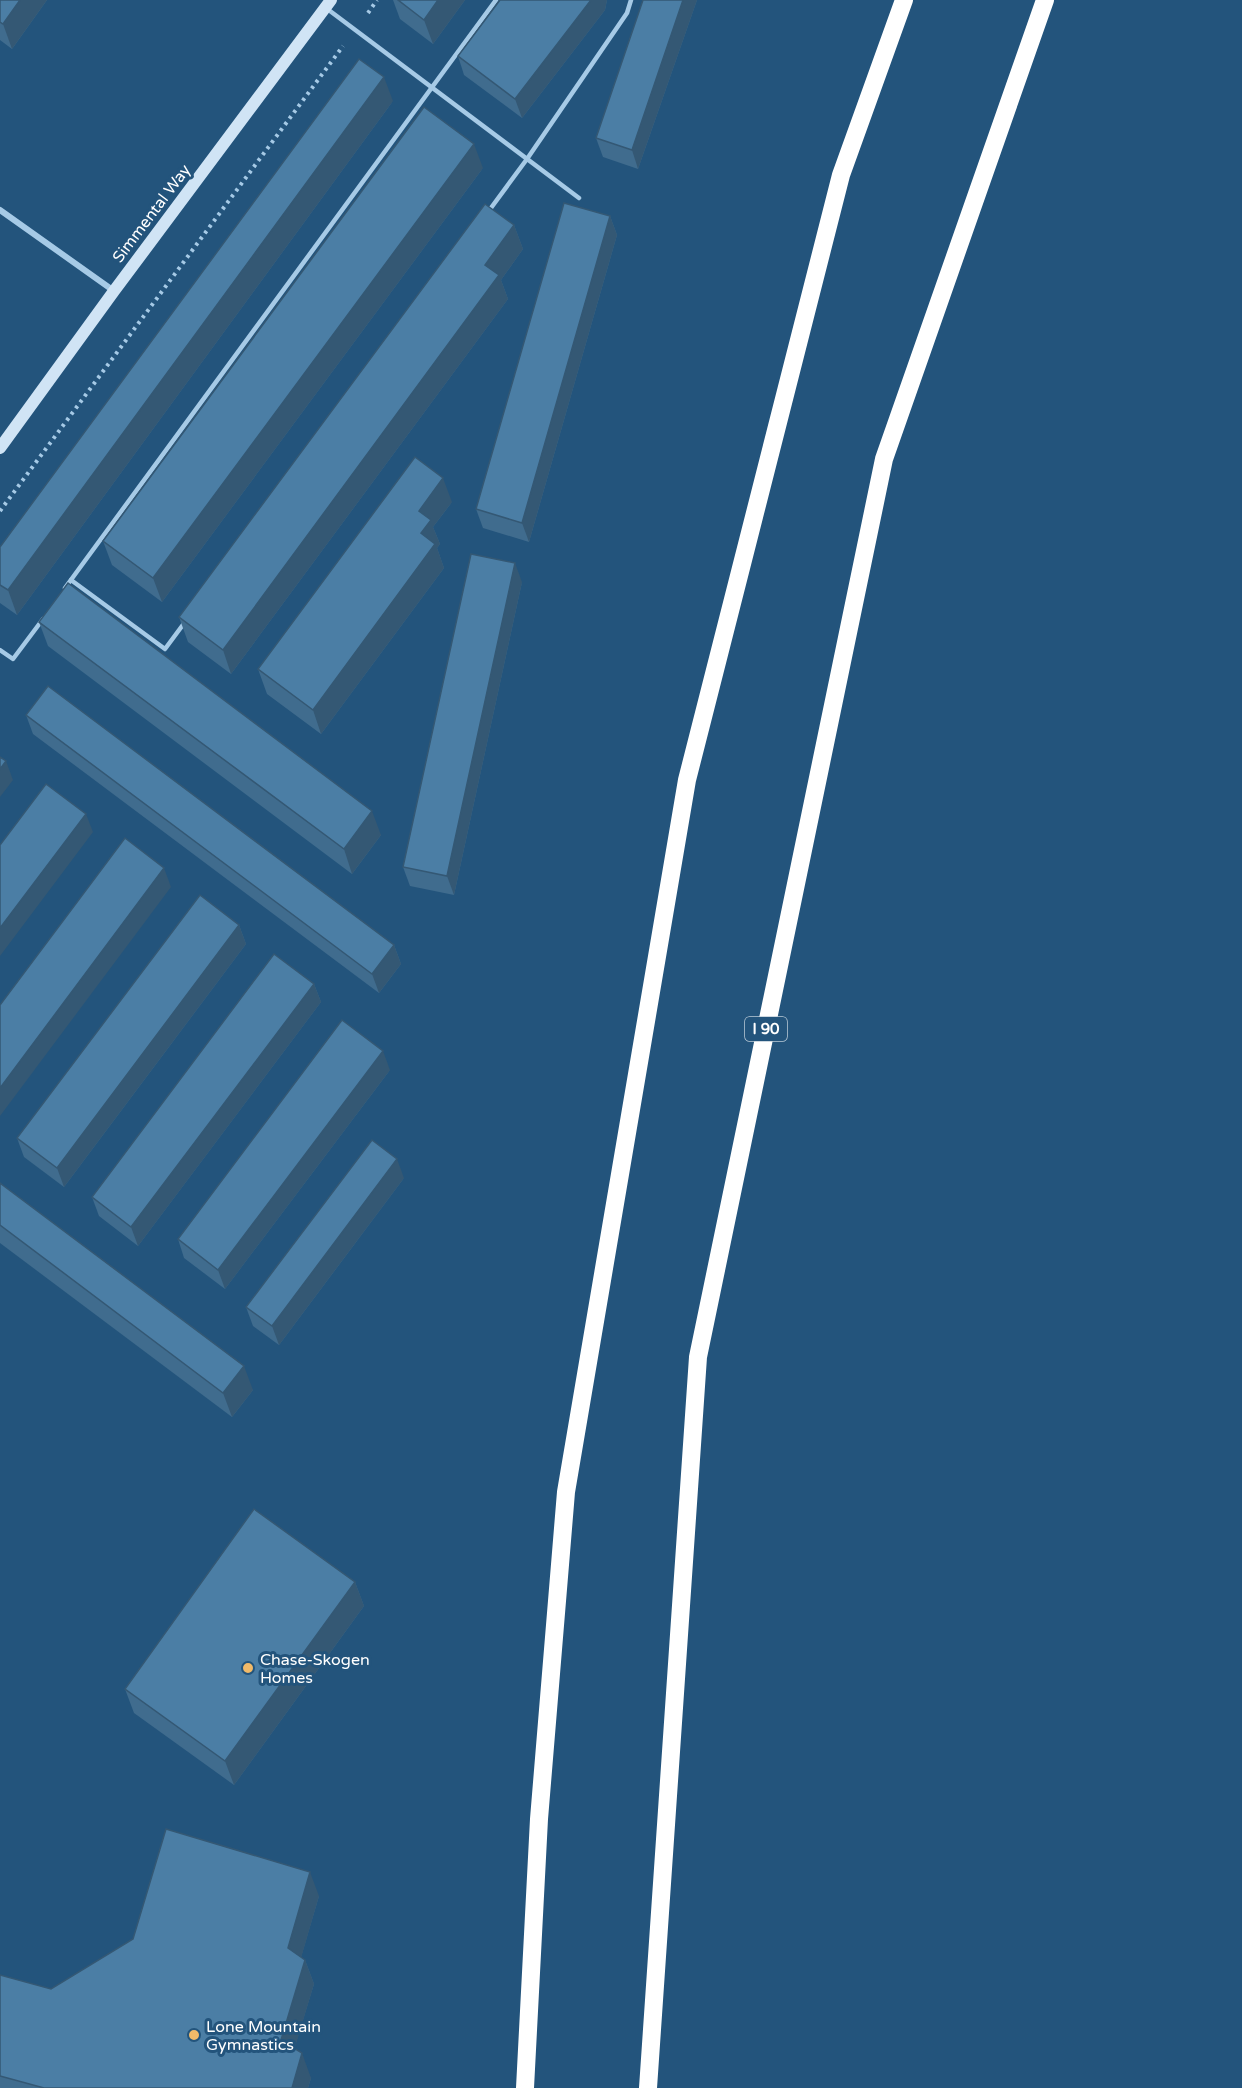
<svg xmlns="http://www.w3.org/2000/svg" width="1242" height="2088" font-family="'Varela Round',sans-serif">
<style>
.lines{fill:none;stroke-linecap:round;stroke-linejoin:round}
.path{stroke:#a6cae6;stroke-width:4;stroke-dasharray:3 4.5;stroke-linecap:butt}
.lane{stroke:#a6cae6;stroke-width:4.5}
.street{stroke:#a6cae6;stroke-width:6}
.secondary{stroke:#d0e4f5;stroke-width:12}
.highway{stroke:#fff;stroke-width:18}
.wall{fill:#406c8e}
.shaded-wall{fill:#345874}
.building{fill:#4b7ea5;stroke:#345874;stroke-width:1.5}
.poi-dot{fill:#f1ba69;stroke:#23547c;stroke-width:2}
.labels{text-anchor:middle;stroke-width:6;stroke-linejoin:round;paint-order:stroke}
.shield{fill:#23547c;stroke:#bdccd8;stroke-width:1.5}
.shield-label{font-size:15px;font-weight:bold;fill:#fff}
.street-label{font-size:16px;fill:#fff;stroke:#23547c}
.poi-label{font-size:16px;fill:#fff;stroke:#23547c;text-anchor:start}
</style>
<rect width="100%" height="100%" fill="#23547c"/>
<g class="lines">
<g class="path">
<path d="M368 13 377 0"/>
<path d="M0 511 343 46"/>
</g>
<g class="lane">
<path d="M326 8 579 198"/>
<path d="M488 212 527 159 627 13 631 0"/>
<path d="M71 580 165 649 185 622"/>
<path d="M65 588 496 0"/>
<path d="M0 650 13 659 43 619"/>
</g>
<path class="street" d="M0 210 114 291"/>
<path class="secondary" d="M0 448 114 291 331 0"/>
<g class="highway">
<path d="M525 2088 539 1819 566 1492 687 780 841 175 904 0"/>
<path d="M648 2088 698 1357 884 459 1045 0"/>
</g>
</g>
<g class="wall">
<path d="M0 0H47L12 49 0 40Z"/>
<path d="M393 0H465L433 44 400 19Z"/>
<path d="M500 0H607L605 10 522 118 464 75 458 56Z"/>
<path d="M643 0H697L638 169 603 157 596 138Z"/>
<path d="M393 101 17 615 0 603V547Z"/>
<path d="M483 168 162 602 112 565 103 541Z"/>
<path d="M610 216 617 235 529 542 483 528 476 509Z"/>
<path d="M514 225 523 249 501 280 508 299 231 674 188 642 179 617Z"/>
<path d="M452 502 433 527 440 544 437 548 444 568 321 734 267 694 258 669Z"/>
<path d="M522 582 454 895 410 886 403 867Z"/>
<path d="M39 622 381 835 352 874 48 646Z"/>
<path d="M26 715 394 945 401 964 379 993 33 734Z"/>
<path d="M239 925 246 944 64 1187 24 1157 17 1138Z"/>
<path d="M314 984 321 1002 138 1246 99 1216 92 1197Z"/>
<path d="M390 1070 225 1289 184 1258 178 1239Z"/>
<path d="M404 1178 279 1345 253 1326 246 1307Z"/>
<path d="M0 1183 253 1390 232 1417 0 1243Z"/>
<path d="M355 1582 364 1606 234 1785 134 1713 125 1689Z"/>
<path d="M319 1896 301 1957 305 1960 314 1984 294 2049 311 2078 308 2088H0V1975L51 1989 133 1939Z"/>
</g>
<g class="shaded-wall">
<path d="M20 0H47L12 49 3 24Z"/>
<path d="M438 0H465L433 44 424 20Z"/>
<path d="M591 0H607L605 10 522 118 515 99Z"/>
<path d="M683 0H697L638 169 632 150Z"/>
<path d="M384 77 393 101 17 615 8 590Z"/>
<path d="M474 144 483 168 162 602 153 578Z"/>
<path d="M610 216 617 235 529 542 522 523Z"/>
<path d="M514 225 523 249 501 280 508 299 231 674 223 650 485 265Z"/>
<path d="M443 478 452 502 433 527 440 544 437 548 444 568 321 734 313 710 421 533 419 511Z"/>
<path d="M515 563 522 582 454 895 447 876Z"/>
<path d="M6 761 13 780 0 797V769Z"/>
<path d="M372 811 381 835 352 874 344 849Z"/>
<path d="M86 814 93 832 0 956V928Z"/>
<path d="M164 868 171 887 0 1116V1088Z"/>
<path d="M239 925 246 944 64 1187 57 1168Z"/>
<path d="M394 945 401 964 379 993 372 974Z"/>
<path d="M314 984 321 1002 138 1246 131 1227Z"/>
<path d="M383 1051 390 1070 225 1289 218 1270Z"/>
<path d="M397 1159 404 1178 279 1345 272 1326Z"/>
<path d="M244 1366 253 1390 232 1417 223 1393Z"/>
<path d="M355 1582 364 1606 234 1785 225 1761Z"/>
<path d="M310 1872 319 1896 297 1972 288 1948Z"/>
<path d="M305 1960 314 1984 290 2064 281 2040Z"/>
<path d="M302 2053 311 2078 308 2088H292Z"/>
</g>
<g class="building">
<path d="M0 0H20L3 24 0 22Z"/>
<path d="M398 0H438L424 20Z"/>
<path d="M500 0H591L515 99 458 56Z"/>
<path d="M643 0H683L632 150 596 138Z"/>
<path d="M359 59 384 77 8 590 0 585V547Z"/>
<path d="M424 107 474 144 153 578 103 541Z"/>
<path d="M564 203 610 216 522 523 476 509Z"/>
<path d="M485 204 514 225 485 265 499 275 223 650 179 617Z"/>
<path d="M415 457 443 478 419 511 431 520 421 533 435 544 313 710 258 669Z"/>
<path d="M471 554 515 563 447 876 403 867Z"/>
<path d="M68 583 372 811 344 849 39 622Z"/>
<path d="M48 686 394 945 372 974 26 715Z"/>
<path d="M0 757 6 761 0 769Z"/>
<path d="M46 784 86 814 0 928V845Z"/>
<path d="M125 838 164 868 0 1088V1005Z"/>
<path d="M200 895 239 925 57 1168 17 1138Z"/>
<path d="M274 954 314 984 131 1227 92 1197Z"/>
<path d="M342 1020 383 1051 218 1270 178 1239Z"/>
<path d="M372 1140 397 1159 272 1326 246 1307Z"/>
<path d="M0 1183 244 1366 223 1393 0 1225Z"/>
<path d="M254 1509 355 1582 225 1761 125 1689Z"/>
<path d="M166 1829 310 1872 288 1948 305 1960 281 2040 302 2053 292 2088H44L0 2076V1975L51 1989 133 1939Z"/>
</g>
<g class="poi-dot">
<circle cx="248" cy="1668" r="6"/>
<circle cx="194" cy="2035" r="6"/>
</g>
<g class="labels">
<rect class="shield" x="745" y="1017" width="42" height="24" rx="4.5"/>
<g class="shield-label">
<text x="766" y="1034">I 90</text>
</g>
<g class="street-label">
<text transform="translate(151 213) rotate(-53)" y="6">Simmental Way</text>
</g>
<g class="poi-label">
<text x="260" y="1665">Chase-Skogen<tspan x="260" dy="18">Homes</tspan></text>
<text x="206" y="2032">Lone Mountain<tspan x="206" dy="18">Gymnastics</tspan></text>
</g>
</g>
</svg>
